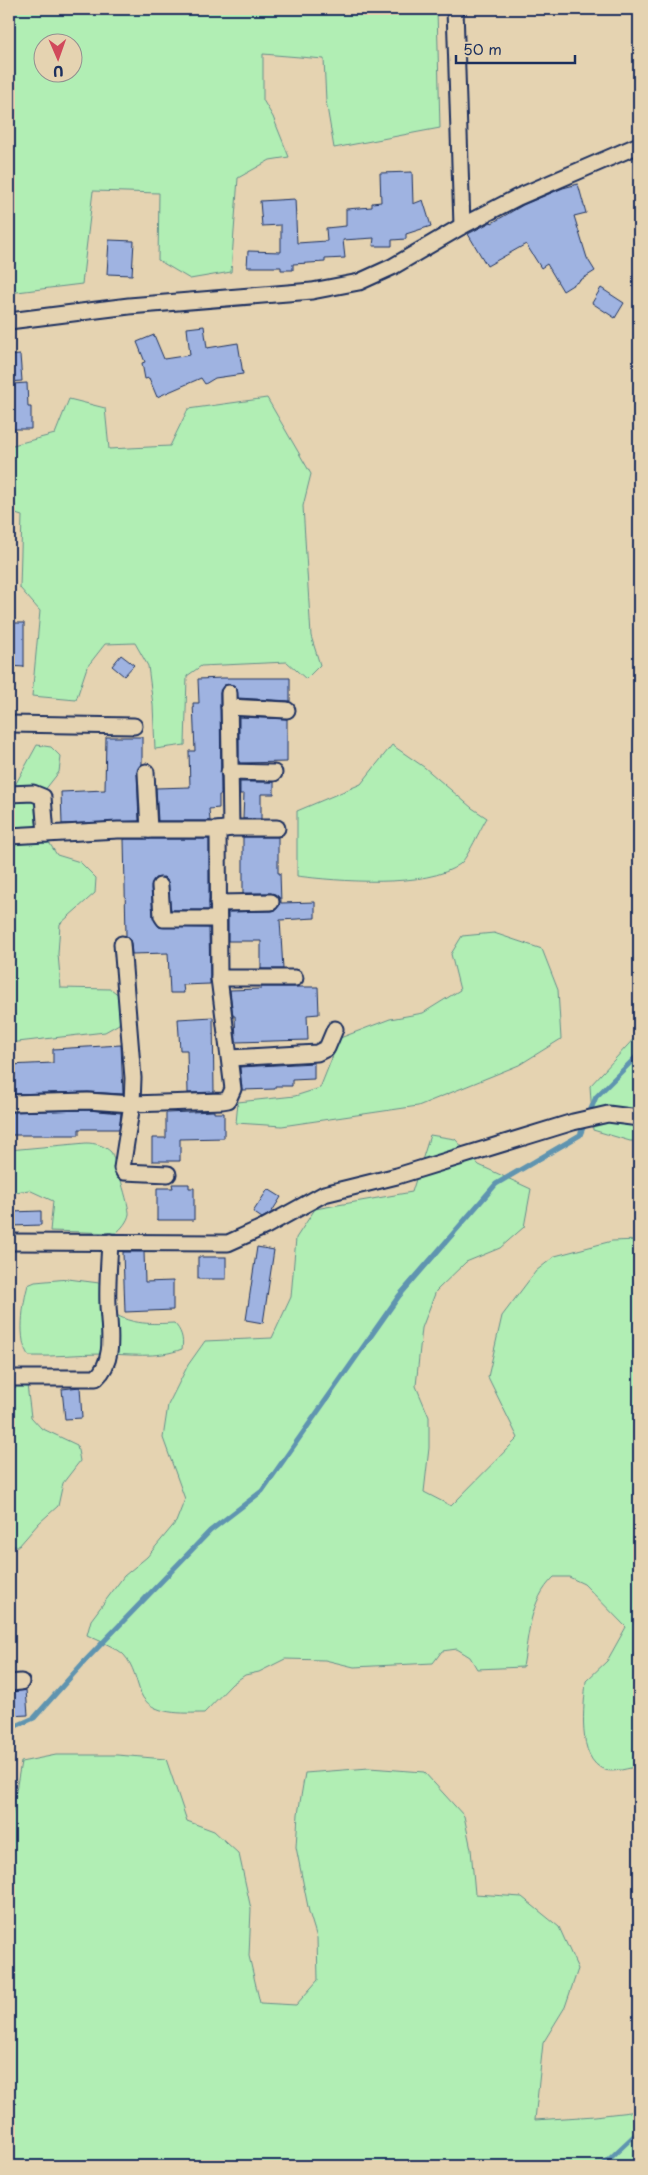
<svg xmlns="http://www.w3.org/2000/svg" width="648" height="2175" font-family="'Playpen Sans',sans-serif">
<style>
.green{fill:#b1eeb4;stroke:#668e89;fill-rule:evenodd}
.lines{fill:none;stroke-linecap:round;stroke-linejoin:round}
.stream{stroke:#5e94b0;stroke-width:5}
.building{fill:#9fb3e1;stroke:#1b2f5e}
.minor-casing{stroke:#1b2f5e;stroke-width:19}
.minor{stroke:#e5d3b1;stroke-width:15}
</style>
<rect width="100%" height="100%" fill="#e5d3b1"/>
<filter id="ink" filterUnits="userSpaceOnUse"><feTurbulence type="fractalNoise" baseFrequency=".02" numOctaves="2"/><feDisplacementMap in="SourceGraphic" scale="10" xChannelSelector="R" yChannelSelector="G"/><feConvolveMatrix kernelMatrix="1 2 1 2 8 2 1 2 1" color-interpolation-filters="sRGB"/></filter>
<g filter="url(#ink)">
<g class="green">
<path d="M9 9H437L440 128 334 148 326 101 324 59 263 54V100L273 117 289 157 270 160 238 178 231 272 190 279 158 260 159 193 93 191 82 284 9 293ZM72 42V72H42V42Z"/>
<path d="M267 398 311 474 303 506 311 636 320 665 306 679 287 662 201 666 187 676 185 745 155 749 153 705 148 666 135 643 105 644 87 667 76 700 32 696 40 611 20 588 22 516 9 512V446L55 434 69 399 105 408 109 449 170 446 188 409Z"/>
<path d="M37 745 51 747 61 757 59 772 41 795 35 808 36 822 57 855 80 862 96 878 95 893 60 924 58 954 61 988 111 989 120 996 122 1010 119 1024 105 1032 9 1043V792L14 787Z"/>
<path d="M392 745 424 767 472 808 487 818C481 827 467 859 460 864 428 889 336 881 297 876V811L361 784Z"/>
<path d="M494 933 542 949 558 990 561 1039 519 1065 418 1106 282 1126 236 1123 238 1102 295 1096 320 1088 340 1038 390 1019 423 1013 460 990 451 954 462 936Z"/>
<path d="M639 1033V1141H630L593 1130 590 1086Z"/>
<path d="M430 1135 455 1139 479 1165 531 1189 524 1227 500 1248 466 1262 436 1291 422 1328 416 1386 429 1417V1448L424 1492 451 1506 518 1438 488 1377 502 1316 536 1271 555 1256 612 1241 639 1240V1766C630 1768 613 1773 605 1770 576 1759 584 1706 586 1681L607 1661 626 1627 584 1584 569 1577H554C529 1601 529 1635 523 1667L477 1669 470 1657 457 1649 442 1651 433 1663 354 1667 325 1660 285 1659 259 1672 245 1675 232 1684 204 1713C184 1713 151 1716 141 1694 136 1681 134 1666 124 1655 118 1648 97 1640 87 1635L91 1620 124 1576 147 1557 176 1522 185 1499 163 1438 168 1405 188 1365 205 1341 272 1338 291 1297 296 1238 315 1209 412 1192Z"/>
<path d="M86 1143C94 1143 104 1145 111 1152 114 1156 130 1208 129 1214 128 1221 121 1229 116 1233L50 1231 53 1201 29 1190 9 1193V1150Z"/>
<path d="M68 1279 107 1284 113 1313C132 1325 152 1324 174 1323 181 1330 184 1339 182 1349 157 1359 128 1354 102 1354 77 1354 53 1357 29 1356 17 1342 23 1302 28 1285L35 1282Z"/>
<path d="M9 1384 27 1385 31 1417 41 1428 77 1445 80 1461 63 1483 58 1506 39 1523 19 1546H9Z"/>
<path d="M56 1755H117L166 1759 187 1821 214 1831 239 1854 251 1909 249 1956 260 2003 296 2005 318 1980 317 1938 309 1912 296 1847 298 1814 305 1773 369 1768 424 1772 464 1816 471 1849 475 1894 522 1897 559 1927 578 1969 565 2007 543 2043 535 2120 595 2116 639 2111V2166H9V1820L11 1819 21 1762Z"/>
</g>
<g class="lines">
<g class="stream">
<path d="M9 1729 34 1718 84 1662 210 1531 262 1491 399 1296 496 1184 580 1135 596 1097 639 1054"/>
<path d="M602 2166 639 2131"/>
</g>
</g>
<g class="building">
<path d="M412 172 413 204 423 200 431 226 406 234V239L392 240V246H373L374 238 343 240 345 258 325 259V262L293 264V270H281V267H247L248 251 281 252V225L262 226 260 201 295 199 297 243 327 241 326 228 346 226V209L372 207V203L381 202 380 173Z"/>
<path d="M578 184 586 213 574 216 587 258 595 271 563 291 547 264 541 268 526 244 487 266 468 234 491 222 492 223 523 205 563 188Z"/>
<path d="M109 240 134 241 132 275 107 274Z"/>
<path d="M601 288 624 303 615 318 592 303Z"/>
<path d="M204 326 207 348 238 343 243 374 215 378 205 384 201 378 157 397 149 378 145 379 142 363 145 362 137 342 154 335 164 359 190 355 187 328Z"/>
<path d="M20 355 22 381 9 382V356Z"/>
<path d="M27 383 28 407H31V429H9V407H14L12 384Z"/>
<path d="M9 623H24V667L9 666Z"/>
<path d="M121 655 134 665 124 676 112 666Z"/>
<path d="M222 678H290V701L238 698 237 689 234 685H224L220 693 221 795H219V808L209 809 210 821H158L156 788 190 787 189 751H195L193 703H199L198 679Z"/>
<path d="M239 717 287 719V762L239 763Z"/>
<path d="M106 737H142V764L137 772 139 821 62 824 61 792 105 790Z"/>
<path d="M240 782H274V794H261V819H243L244 794H240Z"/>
<path d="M243 837H278V873H280L281 903 315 902V918L280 920 283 969H261V941H228V912L272 911 276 910 280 902 279 897 271 893H243Z"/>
<path d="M124 839H209V910H171L167 880 164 877 155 878 151 887 153 917 159 927 209 928 210 984 183 985 184 993H170L168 953 132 954 131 943 126 936Z"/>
<path d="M261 987H318L319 1014 307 1015 308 1040 236 1042 235 1016H233L230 990 261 989Z"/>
<path d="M213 1017 214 1092 188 1093 187 1050H180L178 1019Z"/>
<path d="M121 1045 123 1094 88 1092 9 1094V1065L53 1063V1049Z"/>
<path d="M314 1063V1079L292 1080V1086H275V1089L242 1090 240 1067Z"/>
<path d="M88 1110 121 1113 119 1129H79V1135H9V1112Z"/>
<path d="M214 1111V1113H224V1138L180 1139V1161H152V1138H166V1113Z"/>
<path d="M172 1184H189V1188H194V1220H157V1188H173Z"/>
<path d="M268 1189 281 1197 271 1213 262 1218 253 1212Z"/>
<path d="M41 1211V1225L12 1226 11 1212Z"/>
<path d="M257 1247 274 1250 263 1323 246 1320Z"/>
<path d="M123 1252H144L145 1282 173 1281V1310L125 1312Z"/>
<rect x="198" y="1257" width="28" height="22"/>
<path d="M80 1387 82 1418 65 1419 62 1389Z"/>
<path d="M26 1690 28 1715 9 1716V1692Z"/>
</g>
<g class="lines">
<defs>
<g id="minor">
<path d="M455 9 462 226"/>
<path d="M9 321 129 306 312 291 359 282 392 267 462 226 518 197 639 145"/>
<path d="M229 707 287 710"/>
<path d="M9 724 134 726"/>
<path d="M146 772 149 830"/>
<path d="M229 772 274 773"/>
<path d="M9 794 33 793 43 797 46 834"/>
<path d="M231 828H277"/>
<path d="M218 830 231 828 229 693"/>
<path d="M9 836 118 830H218L219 978 233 1089 228 1100 222 1101 132 1104 88 1101 9 1103"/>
<path d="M160 886 162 916 164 919H218"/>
<path d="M218 903 271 902"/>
<path d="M122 944 133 1078 132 1104 122 1168 124 1172 168 1174"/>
<path d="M219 978H295"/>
<path d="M230 1058 317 1053 327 1048 335 1029"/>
<path d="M9 1242 228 1243 266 1226 324 1194 397 1176 573 1122 608 1114 639 1118"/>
<path d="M9 1378H96C116 1360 109 1329 108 1305 107 1284 109 1263 110 1242"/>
<path d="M9 1683 21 1682"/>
</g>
</defs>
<use href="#minor" class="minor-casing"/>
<use href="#minor" class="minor"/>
</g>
</g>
<rect width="648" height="2175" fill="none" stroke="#e5d3b1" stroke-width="30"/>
<rect x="15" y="15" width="618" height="2145" fill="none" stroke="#1b2f5e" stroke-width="2" filter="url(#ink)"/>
<g transform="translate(58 58) rotate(178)"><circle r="24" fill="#e5d3b1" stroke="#949190"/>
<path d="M0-4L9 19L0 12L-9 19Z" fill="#d1495b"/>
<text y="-8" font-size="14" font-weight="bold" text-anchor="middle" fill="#1b2f5e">U</text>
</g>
<path d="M456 55v8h119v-8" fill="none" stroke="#1b2f5e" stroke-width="2.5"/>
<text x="463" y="55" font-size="15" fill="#1b2f5e" stroke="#e5d3b1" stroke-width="4" paint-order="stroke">50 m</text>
</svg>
